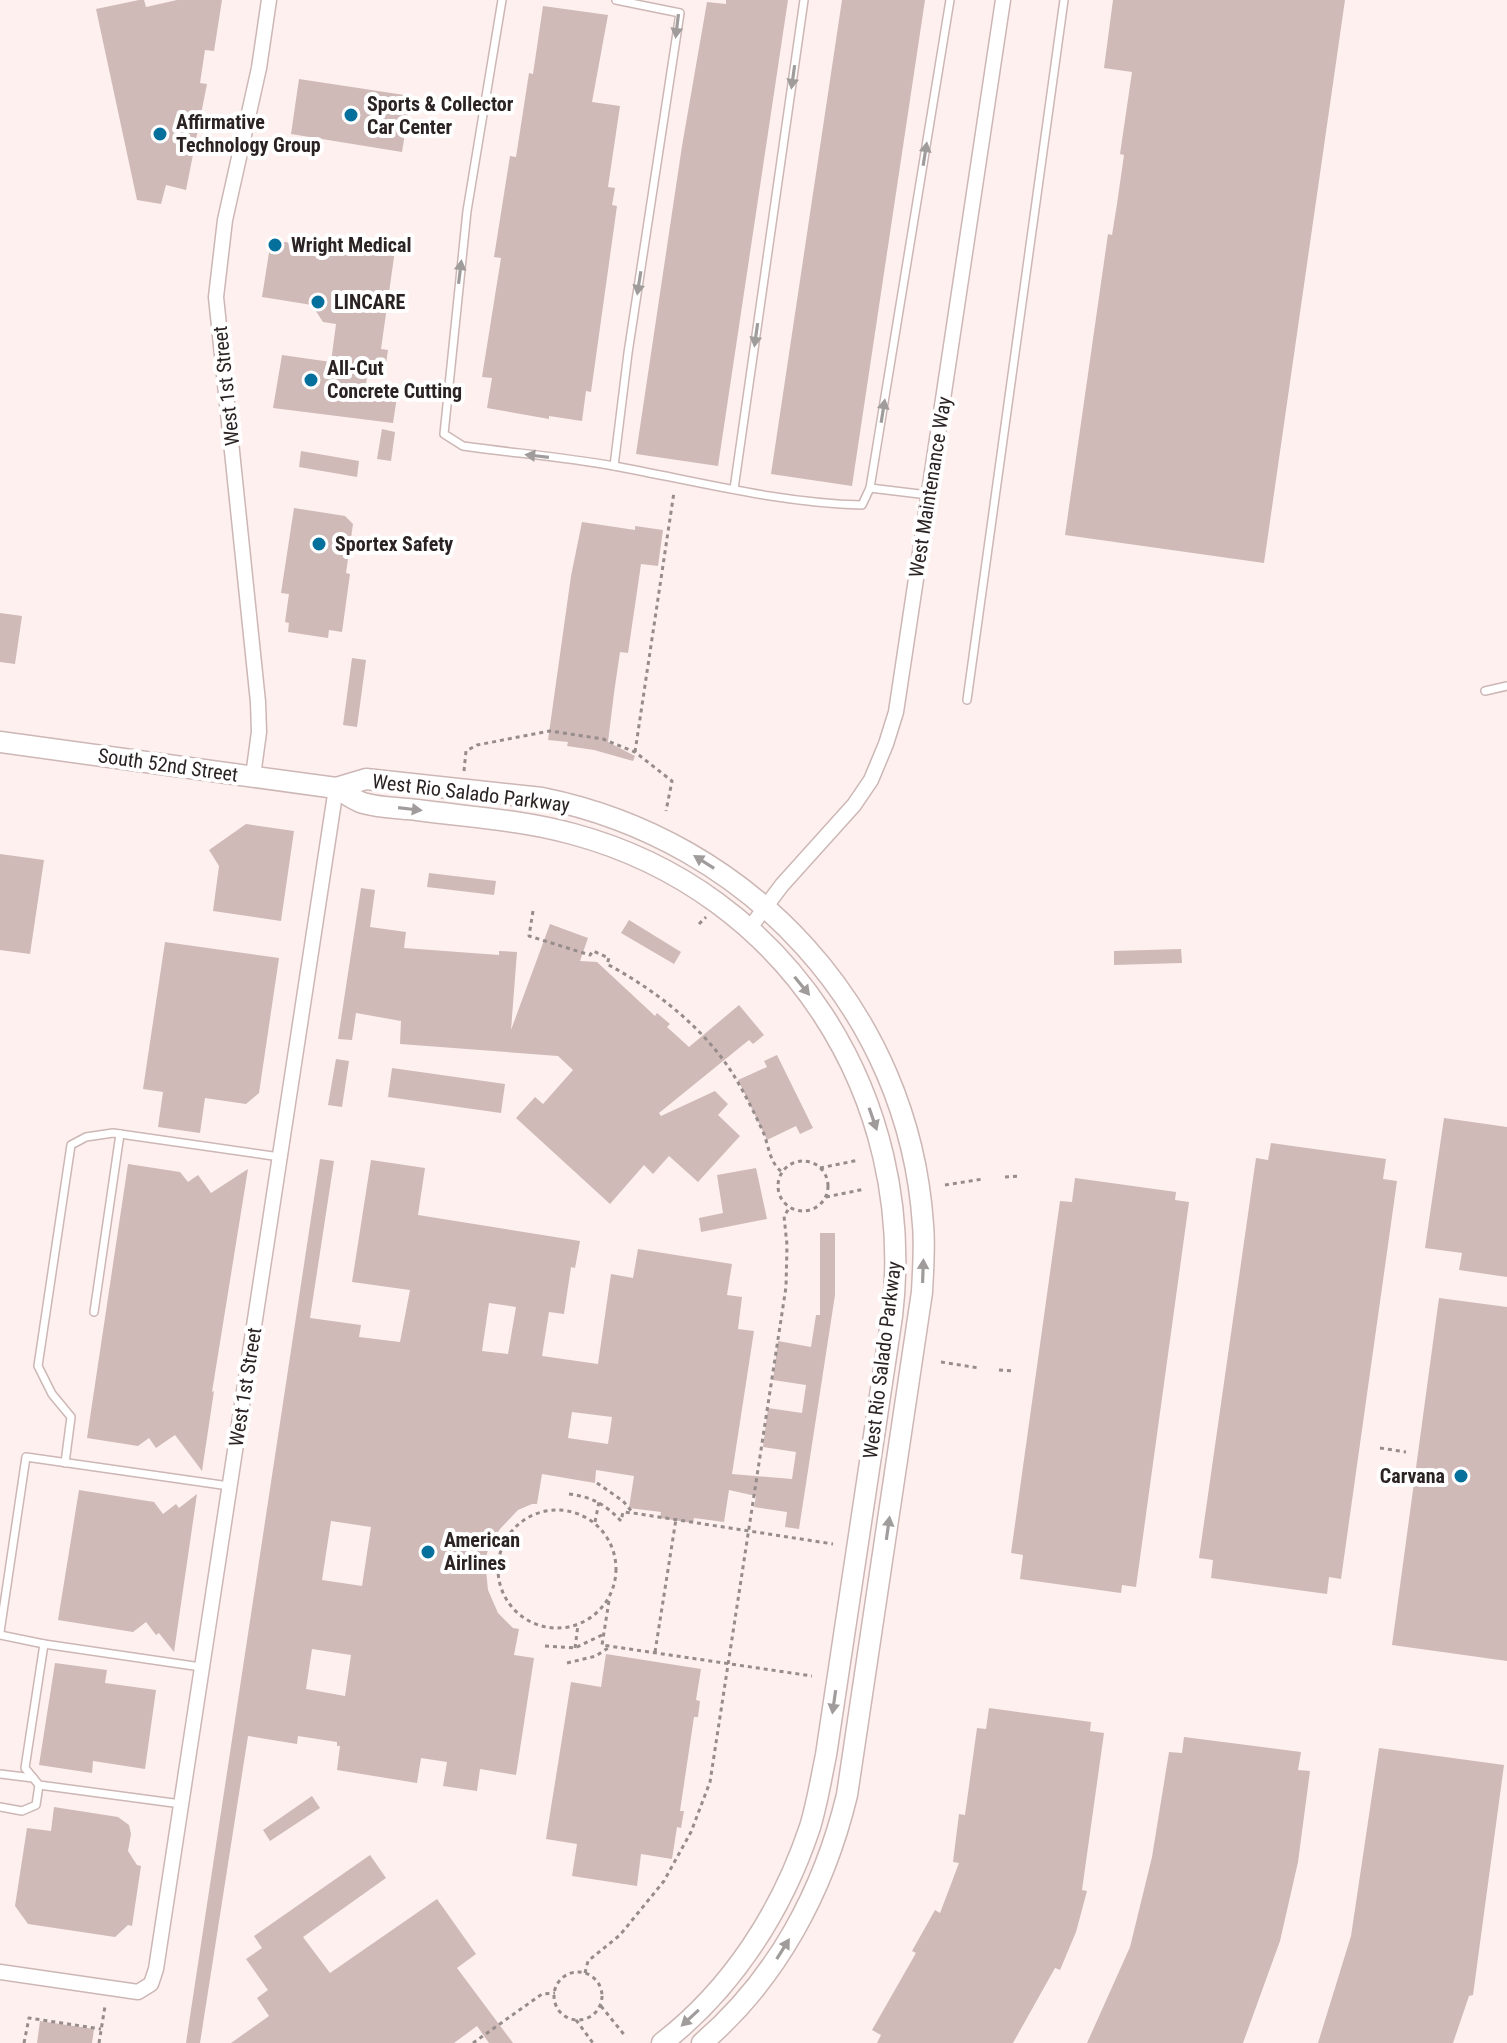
<svg xmlns="http://www.w3.org/2000/svg" width="1507" height="2043" font-family="'Roboto Condensed',sans-serif">
<style>
.building{fill:#cfbab8;fill-rule:evenodd}
.lines{fill:none;stroke-linecap:round;stroke-linejoin:round}
.service-casing{stroke:#ccb7b5;stroke-width:10}
.minor-casing{stroke:#ccb7b5;stroke-width:17}
.secondary-casing{stroke:#ccb7b5;stroke-width:23}
.path{stroke:#968c8b;stroke-width:3;stroke-dasharray:4 4;stroke-linecap:butt}
.service{stroke:#fff;stroke-width:7}
.minor{stroke:#fff;stroke-width:14}
.secondary{stroke:#fff;stroke-width:20}
.oneway{fill:#a09c9c}
.poi-dot{fill:#05709c;stroke:#fff;stroke-width:3}
.labels{text-anchor:middle;stroke-width:8;stroke-linejoin:round;paint-order:stroke}
.poi-label{font-size:20px;font-weight:bold;fill:#2b2323;stroke:#fff;text-anchor:start}
.street-label{font-size:20px;fill:#2b2323;stroke:#fff}
</style>
<rect width="100%" height="100%" fill="#fdf0ee"/>
<g class="building">
<path d="M139 0H144L146 7 177 0H222L214 51 205 50 200 83 207 84 186 190 166 185 161 204 137 200 96 9Z"/>
<path d="M726 0H788L718 466 636 454 682 146 707 2 726 4Z"/>
<path d="M842 0H925L852 486 771 474Z"/>
<path d="M1113 0H1345L1264 563 1065 535 1108 234 1112 235 1117 204 1124 155 1120 154 1132 72 1104 68Z"/>
<path d="M543 6 608 15 592 102 620 106 608 187 615 188 612 205 617 206 591 392 586 391 582 421 549 416V419L487 408 492 378 482 377 501 258 494 257 510 156 516 157 529 73 533 74Z"/>
<path d="M299 79 411 96 402 152 291 134Z"/>
<path d="M348 236 396 243 381 349 388 350 386 364 369 362 365 392 397 397 393 423 273 408 282 355 331 362 336 324 323 322 312 305 262 297 271 240 333 249Z"/>
<path d="M382 429 395 432 391 461 377 459Z"/>
<path d="M301 451 359 461 357 477 299 467Z"/>
<path d="M294 508 345 516 353 524 346 573 350 574 342 632 329 630 328 638 288 632 289 623 285 622 289 594 281 593Z"/>
<path d="M582 522 635 530V526L663 530 658 566 641 564 628 653 620 652 614 693 608 742 635 756 633 761 594 750 567 746 568 742 548 740 571 576Z"/>
<path d="M0 613 22 616 15 664 0 662Z"/>
<path d="M352 658 366 660 357 727 343 725Z"/>
<path d="M246 824 294 831 281 921 213 911 219 866 209 850Z"/>
<path d="M0 854 44 860 30 954 0 950Z"/>
<path d="M429 873 496 881 494 895 427 887Z"/>
<path d="M361 888 375 890 370 927 406 932 404 948 499 955V951L517 952 511 1030 550 924 588 938 580 961 597 962 655 1016 657 1013 670 1024 667 1027 689 1047 739 1005 764 1035 753 1044 749 1040 659 1113 661 1116 715 1091 728 1104 718 1115 740 1136 698 1182 669 1156 653 1174 644 1165 610 1204 516 1118 535 1097 543 1104 573 1070 558 1056 400 1044 401 1021 356 1013 352 1040 338 1039Z"/>
<path d="M629 920 681 952 674 964 621 933Z"/>
<path d="M165 942 279 958 259 1093 246 1104 205 1098 200 1133 158 1127 163 1092 143 1089Z"/>
<path d="M1181 949 1182 963 1114 965V951Z"/>
<path d="M777 1055 813 1128 800 1134 796 1126 767 1140 738 1080 767 1067 764 1061Z"/>
<path d="M336 1059 349 1061 342 1107 328 1105Z"/>
<path d="M392 1068 505 1084 501 1113 388 1097Z"/>
<path d="M1444 1118 1507 1127V1277L1459 1270 1462 1253 1425 1248Z"/>
<path d="M1271 1143 1386 1159 1383 1179 1397 1181 1341 1579 1329 1577 1327 1594 1211 1578 1213 1560 1199 1558 1256 1158 1268 1160Z"/>
<path d="M320 1159 334 1161 310 1318 361 1325 359 1337 400 1342 410 1290 352 1282 371 1160 425 1168 418 1215 580 1241 575 1268 571 1267 564 1314 549 1312 542 1356 598 1364 611 1274 633 1278 638 1249 732 1264 727 1295 742 1297 738 1329 754 1331 732 1474 792 1479 796 1452 763 1447 768 1408 802 1413 806 1385 773 1380 778 1341 811 1347 816 1315H820V1233H835V1295L799 1529 785 1527 787 1512 754 1507 756 1496 729 1490 724 1522 694 1518 693 1523 660 1518 661 1512 629 1508 634 1476 596 1470 595 1483 542 1474 537 1504H532L518 1510 500 1529 490 1544 485 1560 488 1590 498 1613 513 1628 519 1629 514 1655 534 1658 516 1775 480 1769 477 1791 443 1786 447 1762 421 1758 417 1783 337 1770 340 1746H337V1742L298 1736 297 1744 248 1736 200 2043H186ZM489 1303 516 1307 508 1354 482 1351ZM572 1412 612 1417 608 1444 568 1438ZM331 1521 371 1527 362 1586 322 1580ZM312 1649 351 1655 345 1696 306 1689Z"/>
<path d="M128 1164 180 1172 188 1182 198 1175 211 1193 248 1169 212 1392 214 1391 202 1471 175 1435 156 1448 149 1438 138 1446 87 1438Z"/>
<path d="M756 1168 767 1219 701 1232 699 1218 723 1213 717 1175Z"/>
<path d="M1075 1178 1176 1192 1175 1200 1189 1202 1136 1587 1122 1585 1121 1593 1020 1579 1023 1555 1011 1553 1060 1201 1072 1202Z"/>
<path d="M1439 1298 1507 1307V1661L1392 1645Z"/>
<path d="M79 1490 154 1502 163 1514 176 1504 179 1508 197 1494 174 1652 159 1633 156 1635 146 1622 133 1632 58 1620Z"/>
<path d="M606 1654 701 1669 696 1700 700 1701 698 1717H694L680 1811H684L681 1828 677 1827 672 1859 641 1854 637 1886 572 1876 577 1844 546 1839 571 1682 601 1687Z"/>
<path d="M55 1663 107 1670 105 1683 156 1690 145 1769 93 1761 92 1773 39 1765Z"/>
<path d="M989 1708 1091 1722 1090 1731 1104 1733 1082 1890 1087 1891 1076 1932 1060 1970 1055 1968 1013 2043H877L881 2035 872 2030 916 1953 912 1951 935 1910 940 1913 959 1863 953 1862 959 1814 965 1815 977 1728 986 1729Z"/>
<path d="M1184 1737 1301 1752 1298 1770 1310 1771 1298 1862 1280 1941 1243 2043H1087L1130 1947 1152 1857 1169 1752 1182 1753Z"/>
<path d="M1379 1748 1504 1765 1473 1995 1469 1996 1453 2043H1318L1351 1936Z"/>
<path d="M312 1796 320 1808 270 1841 263 1830Z"/>
<path d="M54 1807 118 1817 129 1825 131 1834 128 1851 137 1865 141 1866 132 1926 128 1925 115 1937 28 1924 15 1906 27 1828 51 1831Z"/>
<path d="M370 1855 386 1878 303 1937 330 1973 437 1899 476 1954 457 1968 513 2043H489L477 2026 454 2043H231L269 2016 257 1998 268 1990 246 1959 262 1948 254 1936Z"/>
<path d="M40 2021 94 2029 92 2043H37Z"/>
</g>
<g class="lines">
<defs>
<g id="service">
<path d="M502 0 467 211 444 434 463 446C513 453 564 457 614 466 696 481 778 503 862 505L870 488 950 0"/>
<path d="M614 466 628 353 680 13 616 0"/>
<path d="M870 488 928 495"/>
<path d="M734 489 804 0"/>
<path d="M1485 691 1507 686"/>
<path d="M967 700 1064 0"/>
<path d="M94 1312 120 1134"/>
<path d="M65 1463 71 1417 52 1394 38 1366 71 1145 86 1137 113 1133 280 1157"/>
<path d="M0 1632 26 1457 229 1486"/>
<path d="M0 1635 44 1644"/>
<path d="M0 1774 33 1778"/>
<path d="M181 1804 39 1785 25 1768 44 1644 201 1667"/>
<path d="M0 1807 22 1811 36 1805 39 1785"/>
</g>
<g id="minor">
<path d="M253 776 259 732 258 702 216 297 225 220 259 68 269 0"/>
<path d="M749 929 782 885 854 805 871 780 886 744 896 712 1003 0"/>
<path d="M0 1972 138 1992 151 1984 156 1969 336 788"/>
</g>
<g id="secondary">
<path d="M0 742 336 788C345 793 354 800 363 803 380 808 400 808 417 810 469 817 523 820 573 834 788 892 918 1097 892 1316L826 1755C821 1779 817 1804 810 1827 782 1911 732 1989 662 2043"/>
<path d="M336 788 366 779 542 798C750 840 909 1011 923 1225 925 1247 923 1270 922 1292L847 1795C824 1890 777 1979 702 2043"/>
</g>
</defs>
<use href="#service" class="service-casing"/>
<use href="#minor" class="minor-casing"/>
<use href="#secondary" class="secondary-casing"/>
<g class="path">
<path d="M635 752 674 492"/>
<path d="M464 771 466 751 477 745 550 731 603 739 635 752 672 781 666 811"/>
<path d="M533 911 529 936 590 955 593 951 609 958 607 964C657 991 706 1029 736 1079 746 1096 756 1116 764 1134 769 1148 770 1163 782 1172"/>
<path d="M699 924 706 917"/>
<circle cx="803" cy="1186" r="25"/>
<path d="M820 1168 859 1160"/>
<path d="M1005 1177 1019 1176"/>
<path d="M945 1185 983 1179"/>
<path d="M826 1197 865 1189"/>
<path d="M941 1362 979 1368"/>
<path d="M999 1370 1013 1371"/>
<path d="M1380 1448 1406 1452"/>
<path d="M597 1483 623 1501 633 1513 833 1544"/>
<path d="M569 1494C592 1497 605 1504 621 1521L623 1512 633 1513"/>
<circle cx="557" cy="1569" r="59"/>
<path d="M595 1522 599 1502"/>
<path d="M609 1601 602 1645 812 1676"/>
<path d="M545 1646 575 1648 602 1635"/>
<path d="M575 1648 578 1625"/>
<path d="M655 1652 676 1519"/>
<path d="M567 1663 596 1656 611 1646"/>
<circle cx="578" cy="1996" r="24"/>
<path d="M585 1973 588 1961 620 1935 664 1881 691 1832 710 1782 786 1287 787 1245 784 1216 790 1207"/>
<path d="M601 2006 626 2037"/>
<path d="M576 2020 593 2043"/>
<path d="M24 2043 29 2018 101 2029"/>
<path d="M99 2043 105 2006"/>
<path d="M473 2043 542 1994 555 1993"/>
</g>
<use href="#service" class="service"/>
<use href="#minor" class="minor"/>
<use href="#secondary" class="secondary"/>
</g>
<defs><path id="oneway-solid" d="M-6-.8H1V-3.2L6.5 0L1 3.2V.8H-6Z" transform="scale(2)"/></defs>
<g class="oneway">
<use href="#oneway-solid" transform="translate(677 26) rotate(97)"/>
<use href="#oneway-solid" transform="translate(793 77) rotate(98)"/>
<use href="#oneway-solid" transform="translate(925 154) rotate(-81)"/>
<use href="#oneway-solid" transform="translate(460 272) rotate(-83)"/>
<use href="#oneway-solid" transform="translate(639 283) rotate(99)"/>
<use href="#oneway-solid" transform="translate(756 335) rotate(98)"/>
<use href="#oneway-solid" transform="translate(883 411) rotate(-81)"/>
<use href="#oneway-solid" transform="translate(537 456) rotate(-173)"/>
<use href="#oneway-solid" transform="translate(410 809) rotate(7)"/>
<use href="#oneway-solid" transform="translate(704 862) rotate(-148)"/>
<use href="#oneway-solid" transform="translate(802 986) rotate(51)"/>
<use href="#oneway-solid" transform="translate(873 1119) rotate(71)"/>
<use href="#oneway-solid" transform="translate(923 1271) rotate(-88)"/>
<use href="#oneway-solid" transform="translate(888 1528) rotate(-82)"/>
<use href="#oneway-solid" transform="translate(834 1702) rotate(98)"/>
<use href="#oneway-solid" transform="translate(783 1949) rotate(-58)"/>
<use href="#oneway-solid" transform="translate(690 2018) rotate(137)"/>
</g>
<g class="poi-dot">
<circle cx="351" cy="115" r="8"/>
<circle cx="160" cy="134" r="8"/>
<circle cx="275" cy="245" r="8"/>
<circle cx="318" cy="302" r="8"/>
<circle cx="311" cy="380" r="8"/>
<circle cx="319" cy="544" r="8"/>
<circle cx="1461" cy="1476" r="8"/>
<circle cx="428" cy="1552" r="8"/>
</g>
<g class="labels">
<g class="poi-label">
<text x="367" y="111">Sports &amp; Collector<tspan x="367" dy="23">Car Center</tspan></text>
<text x="176" y="129">Affirmative<tspan x="176" dy="23">Technology Group</tspan></text>
<text x="291" y="252">Wright Medical</text>
<text x="334" y="309">LINCARE</text>
<text x="327" y="375">All-Cut<tspan x="327" dy="23">Concrete Cutting</tspan></text>
<text x="335" y="551">Sportex Safety</text>
<text x="1445" y="1483" text-anchor="end">Carvana</text>
<text x="444" y="1547">American<tspan x="444" dy="23">Airlines</tspan></text>
</g>
<g class="street-label">
<text transform="translate(226 386) rotate(-96)" y="7">West 1st Street</text>
<text transform="translate(930 487) rotate(-81)" y="7">West Maintenance Way</text>
<text transform="translate(168 765) rotate(8)" y="7">South 52nd Street</text>
<text transform="translate(471 793) rotate(7)" y="7">West Rio Salado Parkway</text>
<text transform="translate(882 1360) rotate(-83)" y="7">West Rio Salado Parkway</text>
<text transform="translate(245 1387) rotate(-81)" y="7">West 1st Street</text>
</g>
</g>
</svg>
